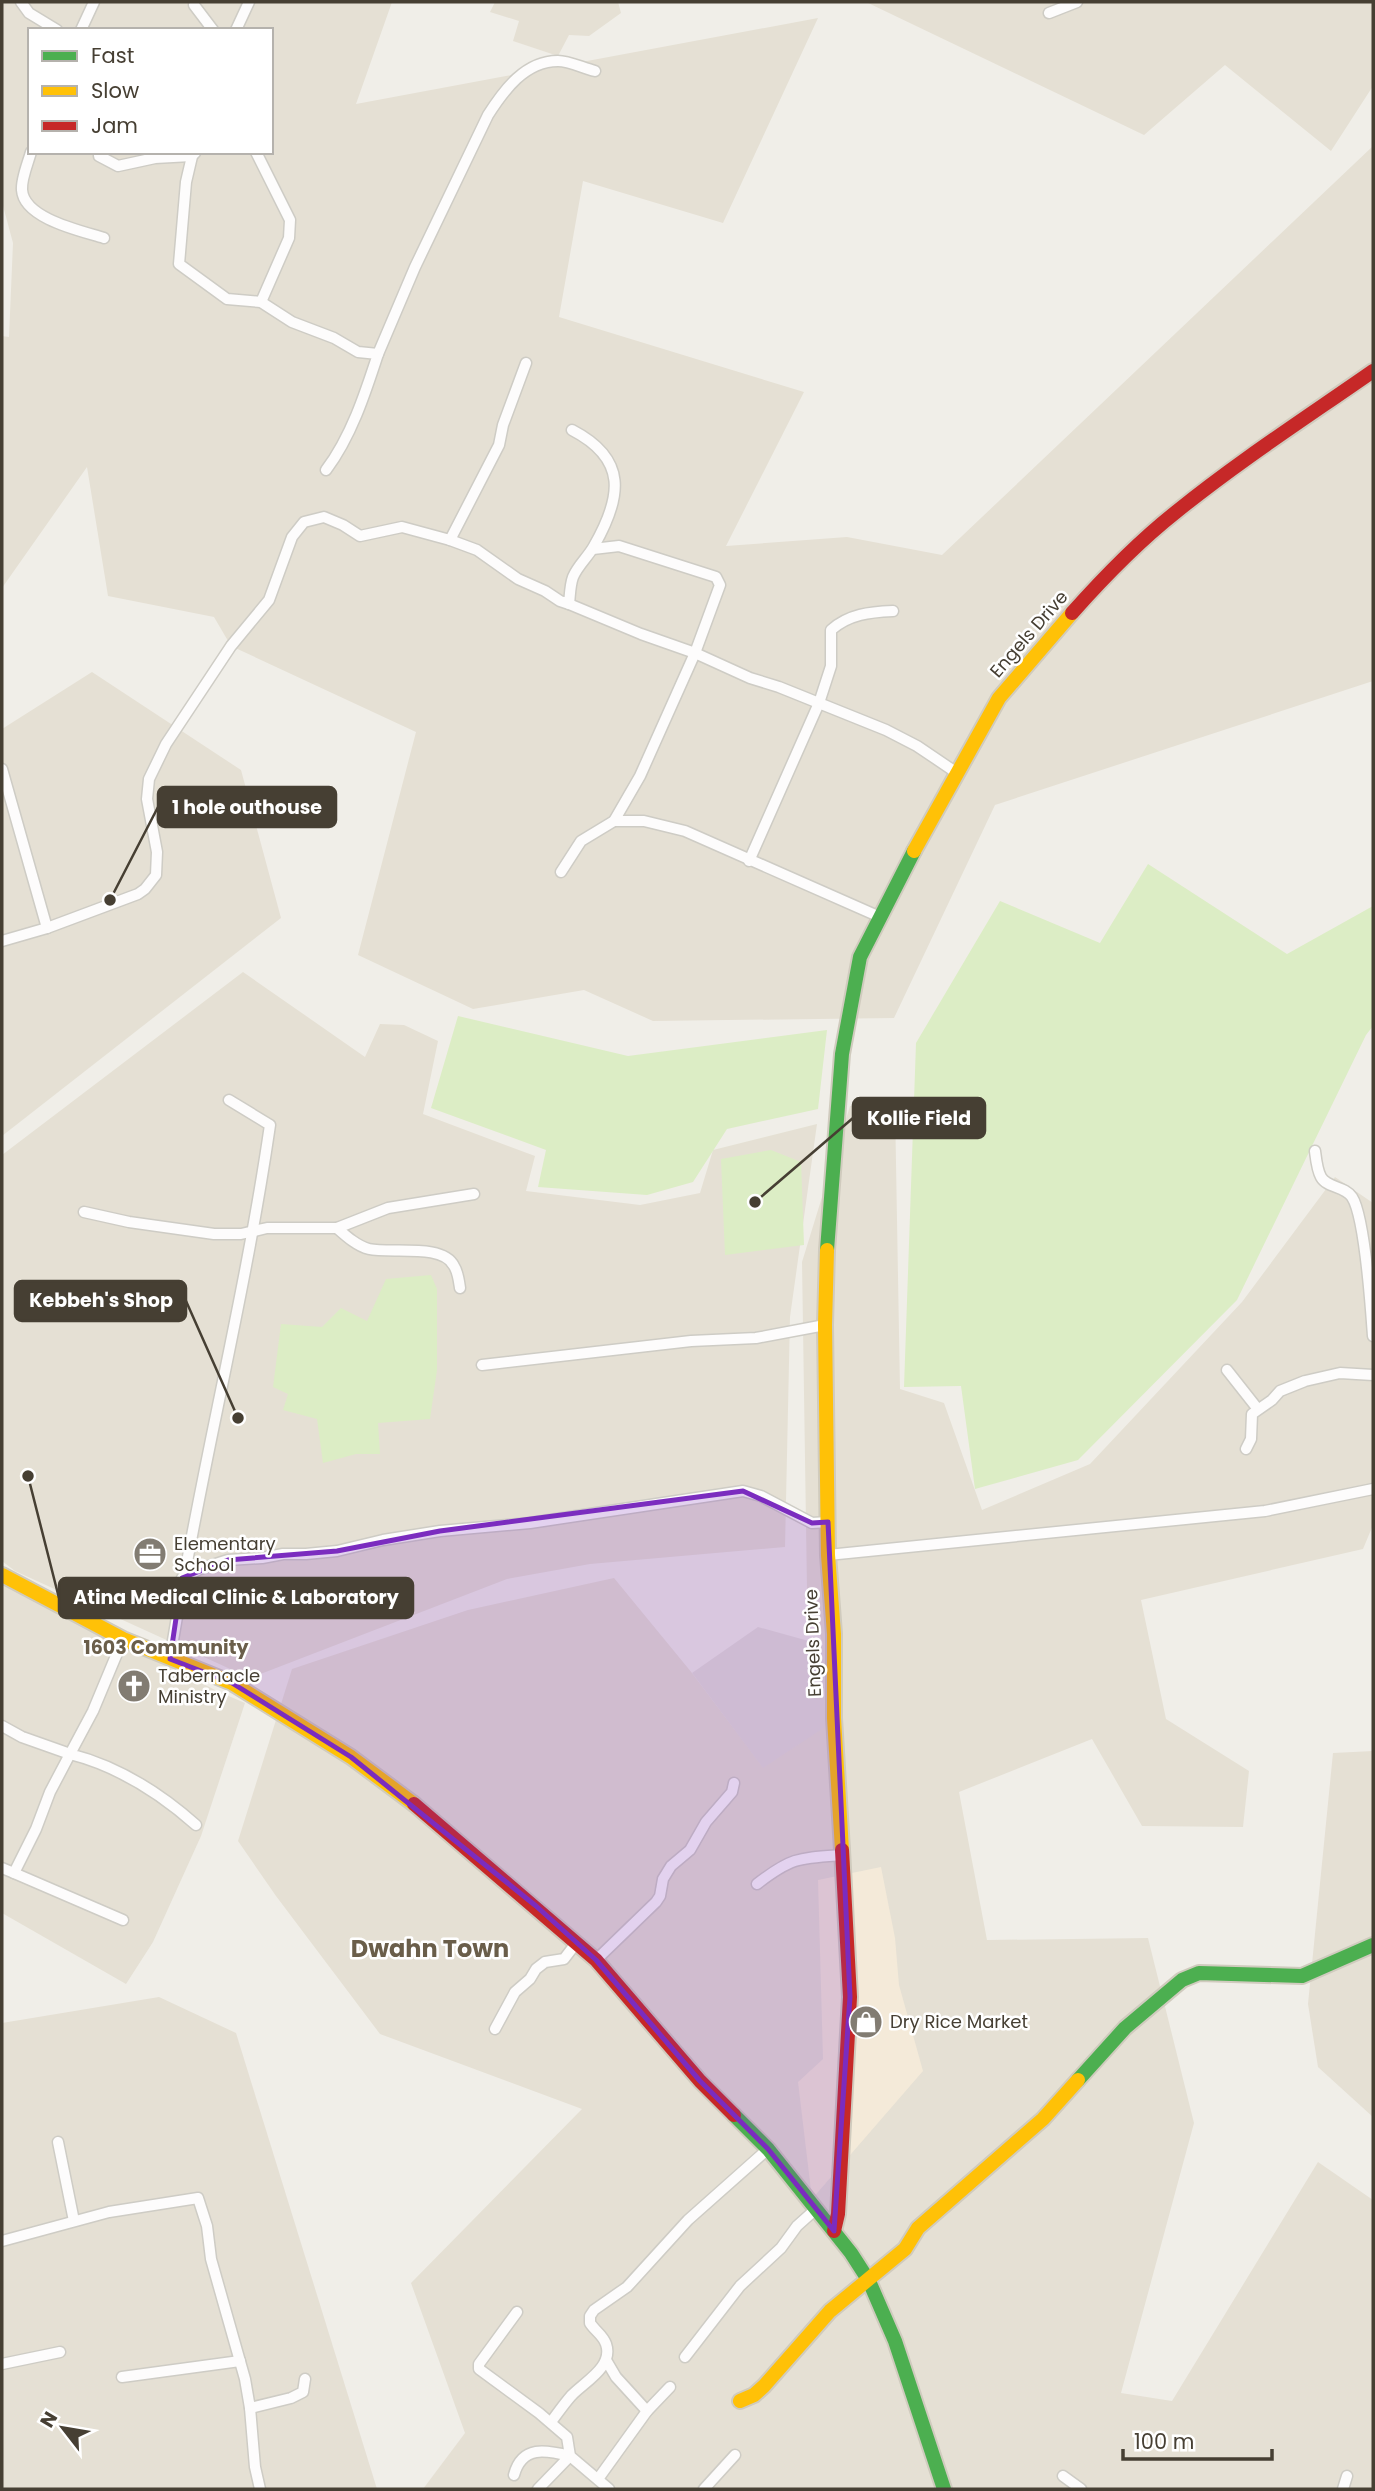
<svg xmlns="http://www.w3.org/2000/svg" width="1375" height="2491" font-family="Poppins,sans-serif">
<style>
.residential{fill:#e5e0d4;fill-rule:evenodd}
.commercial{fill:#f4ead9}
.industrial{fill:#e3dfd9}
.green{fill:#dcedc5}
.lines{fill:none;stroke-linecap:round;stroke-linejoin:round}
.street-casing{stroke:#ceccc5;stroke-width:13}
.fast-casing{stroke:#d0cbbe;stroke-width:18}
.slow-casing{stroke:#d0cbbe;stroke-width:18}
.jam-casing{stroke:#d0cbbe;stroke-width:18}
.street{stroke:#fdfcfc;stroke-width:10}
.fast{stroke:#4caf50;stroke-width:14}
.slow{stroke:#ffc107;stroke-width:14}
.jam{stroke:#c62828;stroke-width:14}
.marked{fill:#7b2cbf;fill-opacity:0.2;stroke:#7b2cbf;stroke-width:5;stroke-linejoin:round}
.labels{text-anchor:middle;stroke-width:5;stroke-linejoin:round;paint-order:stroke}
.street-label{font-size:18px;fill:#463f33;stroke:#fff}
.poi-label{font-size:18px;fill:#463f33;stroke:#fff;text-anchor:start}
.neighbourhood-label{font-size:19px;font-weight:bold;fill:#6a5e4a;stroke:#fff}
.district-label{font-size:24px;font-weight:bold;fill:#6a5e4a;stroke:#fff}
.leader{fill:none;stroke:#463f33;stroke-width:2.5}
.callout-dot{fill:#463f33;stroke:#fff;stroke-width:2.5}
.callout{fill:#463f33;stroke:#463f33;stroke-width:2.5}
.callout-label{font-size:19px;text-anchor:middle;font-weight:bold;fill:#fff}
</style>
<rect width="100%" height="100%" fill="#f0eee8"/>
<g class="residential">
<path d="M2 2H392L356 104 818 18 723 223 583 181 559 317 804 392 726 546 847 537 942 555 1373 146V681L995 805 894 1018 653 1021 584 990 473 1009 358 955 416 732 231 646 214 617 108 596 87 467 2 588V336L9 337 13 243 2 202ZM30 30H271V152H30Z"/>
<path d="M495 2H618L621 13 589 36 569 35 558 56 513 41 519 21 490 12Z"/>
<path d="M866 2H1373V86L1331 151 1225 65 1144 135Z"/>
<path d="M92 672 241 770 281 918 2 1136V729Z"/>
<path d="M243 972 365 1057 380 1024 404 1025 438 1041 423 1114 535 1156 526 1191 640 1205 700 1193 713 1150 817 1124 790 1317 785 1547 590 1564 507 1579 250 1678 15 1571 2 1561V1155Z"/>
<path d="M850 1106H895L900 1389 944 1403 982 1510 1090 1464 1242 1302 1335 1177 1373 1203V1525L1363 1549 1141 1600 1166 1719 1249 1771 1243 1827 1142 1826 1092 1739 959 1792 987 1940 1148 1938 1194 2123 1121 2393 1172 2401 1318 2162 1373 2200V2489H423L465 2433 411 2283 582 2109 380 2034 276 1896 238 1841 292 1669 468 1610 614 1578 692 1673 763 1767 823 1645 807 1589 802 1262Z"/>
<path d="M2 1580 217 1691 245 1703 201 1836 153 1942 126 1984 2 1913Z"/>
<path d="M1373 1751V2117L1318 2067 1308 2004 1333 1753Z"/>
<path d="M159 1997 236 2033 377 2489H2V2023Z"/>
</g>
<path class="commercial" d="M881 1867 895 1938 899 1985 923 2071 812 2199 798 2082 823 2059 818 1880Z"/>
<path class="industrial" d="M758 1627 823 1645 825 1727 763 1768 692 1673Z"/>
<g class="green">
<path d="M1148 864 1287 954 1373 906V1026L1366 1035 1237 1300 1078 1460 975 1489 961 1386 904 1387 916 1043 1000 901 1100 943Z"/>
<path d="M458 1016 628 1056 827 1030 818 1109 727 1129 693 1182 647 1195 538 1187 546 1150 431 1108Z"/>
<path d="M771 1150 801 1162 804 1245 725 1255 721 1159Z"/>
<path d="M431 1275 437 1289V1370L430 1419 378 1423 380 1454H356L323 1463 317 1419 283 1410 288 1394 273 1387 281 1324 322 1327 341 1308 367 1321 386 1279Z"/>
</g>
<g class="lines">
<defs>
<g id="street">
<path d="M21 2 29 13 57 30"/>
<path d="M194 5 213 30"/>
<path d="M1049 13 1077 2"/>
<path d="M81 30 94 2"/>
<path d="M236 30 249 2"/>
<path d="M31 152C28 163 21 179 22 190 24 219 82 231 104 238"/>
<path d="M99 152V156L118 166 155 158 191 156 195 153"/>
<path d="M193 152 186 182 179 264 227 299 261 302 292 322 334 338 358 352 378 354C365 394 351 437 326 470"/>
<path d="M256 152 290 220 289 238 261 302"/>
<path d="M378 354 415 267 488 115C504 90 525 61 558 61 569 61 583 68 595 71"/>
<path d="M526 363 503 425 499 445 450 540 477 550 518 579 545 591 560 601 569 604C570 595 570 585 573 577 578 565 588 557 594 546 622 497 628 459 572 430"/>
<path d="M569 604 641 634 695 653 750 678 779 687 886 730 917 746 957 773"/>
<path d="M2 769 47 928"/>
<path d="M614 821H644L685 831 880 917"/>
<path d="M749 861 819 703 831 666V630C849 614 870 612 893 611"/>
<path d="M561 872 581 841 614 821 640 776 695 653 720 585 716 577 619 546 593 549"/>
<path d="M2 941 47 928 138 894 145 889 156 875 157 852 147 799 149 779 166 744 231 646 269 600 292 537 304 522 324 517 343 525 360 536 402 527 450 540"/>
<path d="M1315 1151C1316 1159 1317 1170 1321 1177 1327 1188 1345 1186 1352 1197 1365 1217 1371 1308 1373 1336"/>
<path d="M84 1212 129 1222 214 1234H241L267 1228H337L388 1208 474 1194"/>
<path d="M337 1228C346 1236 357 1246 369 1249 391 1254 443 1243 454 1266 458 1272 459 1281 460 1288"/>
<path d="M482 1365 691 1341 756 1338 825 1325"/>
<path d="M1227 1370 1257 1408"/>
<path d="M1246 1449 1251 1439 1252 1414 1272 1400 1280 1391 1305 1381 1340 1373 1373 1375"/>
<path d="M828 1555 1265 1511 1373 1489"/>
<path d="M182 1578 200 1569 228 1560 262 1558 283 1554H306L337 1551 383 1540 440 1531 530 1523 743 1491 761 1496 812 1523 828 1522"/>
<path d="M123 1639 93 1711 70 1754C117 1766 160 1793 196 1825"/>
<path d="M170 1659C198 1480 244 1304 270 1125L229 1100"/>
<path d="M2 1726 22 1737 70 1754 50 1792 36 1829 14 1873 2 1868"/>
<path d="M14 1873 123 1920"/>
<path d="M757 1884C792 1857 799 1858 843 1855"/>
<path d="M596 1960 656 1902 660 1896 663 1879 671 1866 690 1850 706 1822 732 1792 734 1783"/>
<path d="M495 2029 515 1992 530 1979 536 1969 545 1962 564 1959 577 1942"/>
<path d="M58 2142 74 2221"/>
<path d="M2 2241 109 2212 198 2198 207 2226 211 2259 245 2379 250 2408 255 2467 260 2489"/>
<path d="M517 2312 479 2364V2369L539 2413 567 2437 570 2456 609 2489"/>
<path d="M685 2357 740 2286 781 2248 797 2226 816 2209"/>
<path d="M606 2360 616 2377 647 2411"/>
<path d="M2 2364 60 2352"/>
<path d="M122 2377 240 2361"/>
<path d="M250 2408 291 2398 303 2392 305 2379"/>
<path d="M551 2422C557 2414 564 2404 571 2396 584 2382 614 2367 606 2344 603 2335 595 2331 590 2323V2316L594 2310 627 2287 688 2220 768 2149"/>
<path d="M514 2475C522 2445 546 2450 570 2456L538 2489"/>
<path d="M1063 2476 1081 2489"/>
<path d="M598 2479 647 2411 670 2387"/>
<path d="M704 2489 735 2455"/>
<path d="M1343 2489 1347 2476"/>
</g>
<g id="fast">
<path d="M827 1250 842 1054 860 957 914 851"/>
<path d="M1078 2080 1125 2028 1182 1980 1199 1973 1302 1976 1373 1945"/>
<path d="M734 2115 768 2149 851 2253 869 2281 895 2341 944 2489"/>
</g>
<g id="slow">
<path d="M914 851 999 698 1072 613"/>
<path d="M827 1250 825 1325 828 1555 834 1634V1718L842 1850"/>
<path d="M2 1575 123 1639 232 1683 351 1757 414 1804"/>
<path d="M740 2401 754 2395 764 2386 830 2311 905 2249 918 2228 1043 2119 1078 2080"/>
</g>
<g id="jam">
<path d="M1072 613C1104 577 1138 542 1176 512 1239 461 1307 417 1373 371"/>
<path d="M414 1804 596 1960 700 2081 734 2115"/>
<path d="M834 2231 838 2214 850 1997 842 1850"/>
</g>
</defs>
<use href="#street" class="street-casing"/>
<use href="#fast" class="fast-casing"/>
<use href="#slow" class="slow-casing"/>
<use href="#jam" class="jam-casing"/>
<use href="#street" class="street"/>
<use href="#fast" class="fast"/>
<use href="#slow" class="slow"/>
<use href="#jam" class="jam"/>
</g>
<path class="marked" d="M743 1491 812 1523 828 1522 850 1997 834 2231 768 2149 700 2081 596 1960 536 1906 351 1757 232 1683 170 1659 182 1578 228 1560 337 1551 440 1531Z"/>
<defs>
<symbol id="office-disc" viewBox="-11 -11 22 22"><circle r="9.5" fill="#827c72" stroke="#fff"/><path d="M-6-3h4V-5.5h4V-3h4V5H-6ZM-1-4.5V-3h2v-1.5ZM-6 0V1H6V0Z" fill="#fff"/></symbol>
<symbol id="church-disc" viewBox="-11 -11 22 22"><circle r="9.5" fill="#827c72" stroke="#fff"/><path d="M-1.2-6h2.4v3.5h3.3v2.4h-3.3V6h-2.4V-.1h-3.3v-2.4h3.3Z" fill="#fff"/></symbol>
<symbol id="shop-disc" viewBox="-11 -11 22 22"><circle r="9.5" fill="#827c72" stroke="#fff"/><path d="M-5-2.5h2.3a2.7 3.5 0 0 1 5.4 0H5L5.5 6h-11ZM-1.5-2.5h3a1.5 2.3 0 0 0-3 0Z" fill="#fff"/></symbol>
</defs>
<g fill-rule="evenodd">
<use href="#office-disc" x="131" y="1535" width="38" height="38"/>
<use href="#church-disc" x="115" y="1667" width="38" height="38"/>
<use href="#shop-disc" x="847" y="2003" width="38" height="38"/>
</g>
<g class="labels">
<g class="street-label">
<text transform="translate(1029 634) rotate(-49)" y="6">Engels Drive</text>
<text transform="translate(813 1643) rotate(-92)" y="6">Engels Drive</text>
</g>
<g class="poi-label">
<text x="174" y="1550">Elementary<tspan x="174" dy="21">School</tspan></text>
<text x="158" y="1682">Tabernacle<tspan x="158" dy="21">Ministry</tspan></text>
<text x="890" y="2028">Dry Rice Market</text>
</g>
<g class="neighbourhood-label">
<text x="166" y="1654">1603 Community</text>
</g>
<g class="district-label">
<text x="430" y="1957">Dwahn Town</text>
</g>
</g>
<path class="leader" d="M110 900L158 807M755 1202L853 1118M238 1418L186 1301M28 1476L59 1598"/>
<g class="callout-dot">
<circle cx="110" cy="900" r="7"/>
<circle cx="755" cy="1202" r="7"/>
<circle cx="238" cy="1418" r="7"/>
<circle cx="28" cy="1476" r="7"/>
</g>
<g class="callout">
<rect x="158" y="787" width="178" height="40" rx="7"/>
<rect x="853" y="1098" width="132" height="40" rx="7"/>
<rect x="15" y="1281" width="171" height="40" rx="7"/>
<rect x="59" y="1578" width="354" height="40" rx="7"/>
</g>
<g class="callout-label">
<text x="247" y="814">1 hole outhouse</text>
<text x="919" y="1125">Kollie Field</text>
<text x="101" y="1307">Kebbeh's Shop</text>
<text x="236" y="1604">Atina Medical Clinic &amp; Laboratory</text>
</g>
<rect width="1375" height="2491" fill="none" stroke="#463f33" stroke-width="7"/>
<rect x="28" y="28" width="245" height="126" fill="#ffffff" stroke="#b5b2ad" stroke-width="2"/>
<rect x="42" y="51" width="35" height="10" fill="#4caf50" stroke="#b5b2ad" stroke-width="2"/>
<text x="91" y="63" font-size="21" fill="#463f33">Fast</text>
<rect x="42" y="86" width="35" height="10" fill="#ffc107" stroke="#b5b2ad" stroke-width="2"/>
<text x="91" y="98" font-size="21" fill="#463f33">Slow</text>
<rect x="42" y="121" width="35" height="10" fill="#c62828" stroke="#b5b2ad" stroke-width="2"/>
<text x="91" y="133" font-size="21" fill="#463f33">Jam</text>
<g transform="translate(63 2428) rotate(301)" stroke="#ffffff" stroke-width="5" paint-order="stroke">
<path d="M0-5L12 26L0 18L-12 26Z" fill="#463f33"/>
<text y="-10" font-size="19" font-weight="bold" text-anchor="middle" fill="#463f33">N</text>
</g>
<path d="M1123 2449v10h149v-10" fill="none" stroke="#463f33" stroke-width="3.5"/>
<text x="1134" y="2449" font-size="21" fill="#463f33" stroke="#ffffff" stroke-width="5" paint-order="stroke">100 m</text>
</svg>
